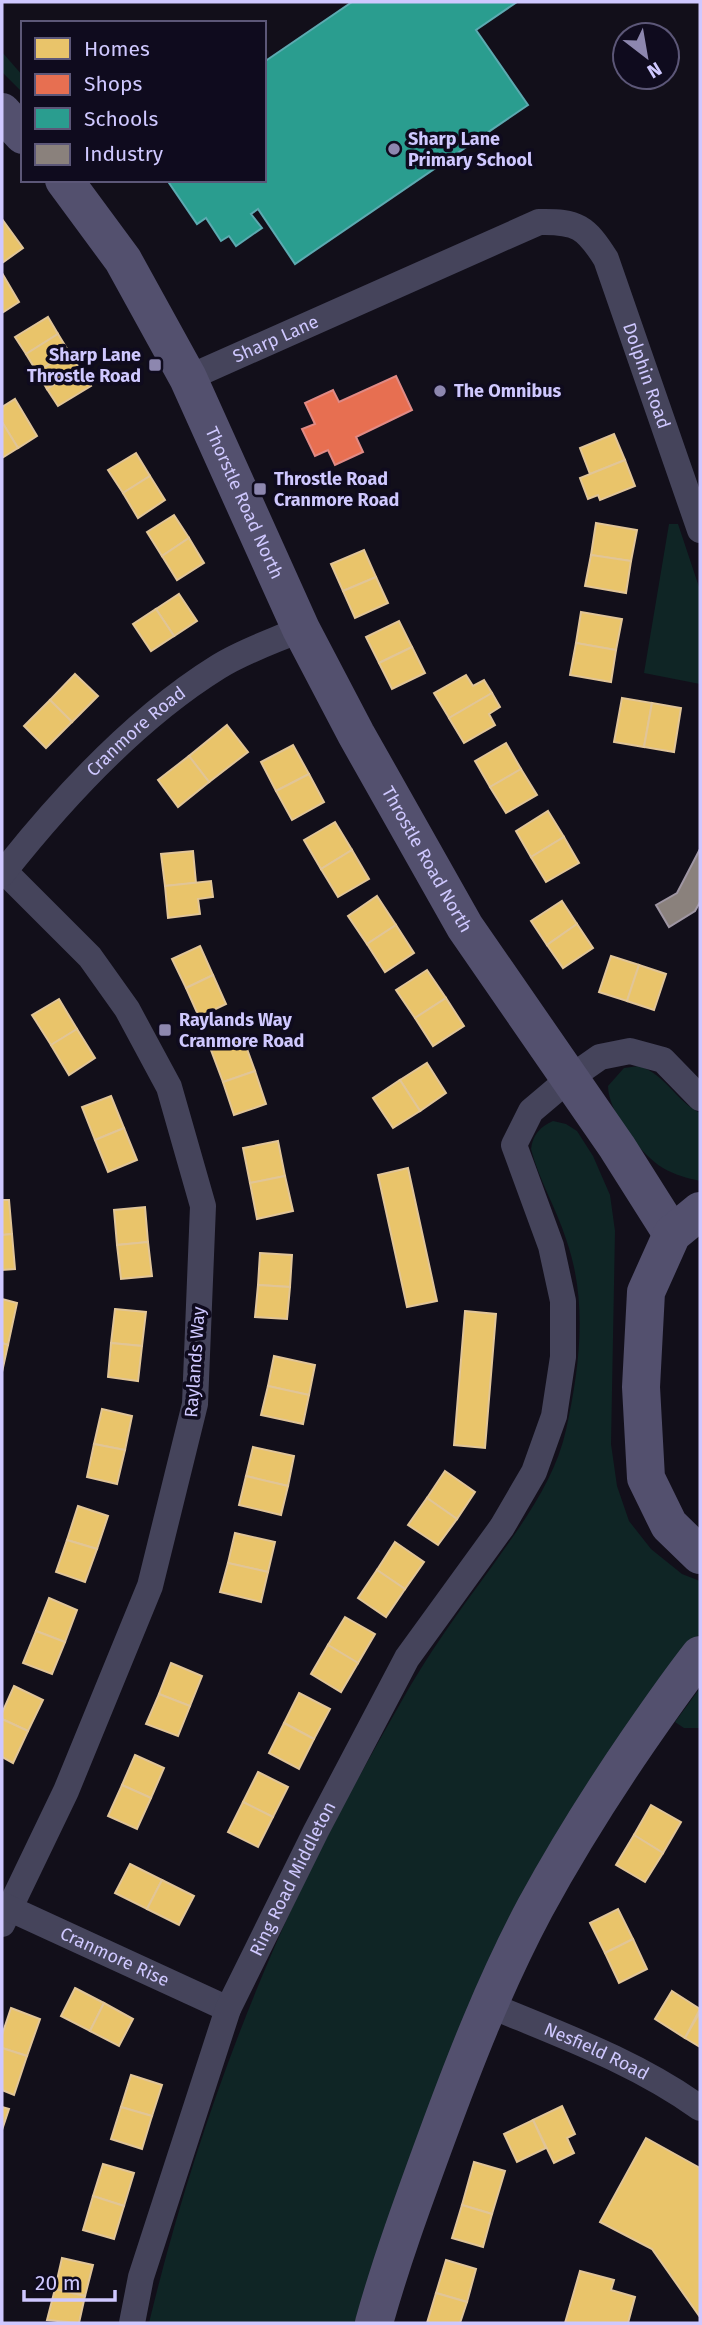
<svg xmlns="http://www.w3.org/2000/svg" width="702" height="2325" font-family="'Fira Sans',sans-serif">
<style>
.green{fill:#0f2525}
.homes{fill:#e9c46a;stroke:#e1c597;stroke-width:2}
.shops{fill:#e76f51;stroke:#e08a85;stroke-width:2}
.schools{fill:#2a9d8f;stroke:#5caab1;stroke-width:2}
.industry{fill:#8a817c;stroke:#9f96a3;stroke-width:2}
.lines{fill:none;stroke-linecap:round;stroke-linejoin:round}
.street{stroke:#45445b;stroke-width:26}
.secondary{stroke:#53506e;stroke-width:38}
.poi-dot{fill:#8d87af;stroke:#0f0b1e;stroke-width:2.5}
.labels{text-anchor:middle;stroke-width:7;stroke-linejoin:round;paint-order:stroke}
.poi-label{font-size:18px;font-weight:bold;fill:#cfc8ff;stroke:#0f0b1e;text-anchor:start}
.street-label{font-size:18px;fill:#cfc8ff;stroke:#0f0b1e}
</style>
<rect width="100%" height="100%" fill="#120f1a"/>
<g class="green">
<path d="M2 52 23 76V93L2 72Z"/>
<path d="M669 524H678L700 590V684L644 673Z"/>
<path d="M639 1066C665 1074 676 1101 700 1113V1181C687 1178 675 1175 663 1168 641 1155 608 1112 608 1086L624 1068Z"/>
<path d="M553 1121 566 1124 577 1131 593 1156 610 1195 615 1231 611 1444 617 1486 629 1521 651 1549 682 1574 700 1581V1634L694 1639 636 1716 361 2323H149C182 2186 228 2050 286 1921 320 1847 359 1775 400 1704 427 1655 460 1610 493 1565 522 1524 555 1480 566 1430 580 1366 588 1301 566 1239 556 1208 539 1180 531 1149 533 1134 540 1127 553 1121Z"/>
<path d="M700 1688V1728H684L675 1722Z"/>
</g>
<g class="homes">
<path d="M2 219 23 248 2 263Z"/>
<path d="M2 273 19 302 2 313Z"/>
<path d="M48 317 58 334 26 354 15 337Z"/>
<path d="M58 334 69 352 37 372 26 354Z"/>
<path d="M69 352 80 369 47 389 37 372Z"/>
<path d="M80 369 91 386 58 406 47 389Z"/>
<path d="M15 399 37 436 18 448 2 422V407Z"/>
<path d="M2 422 18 448 2 458Z"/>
<path d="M614 434 625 460 590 474 580 448Z"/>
<path d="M136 453 150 476 123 493 108 470Z"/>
<path d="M625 460 635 486 600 500 598 495 588 499 580 478Z"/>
<path d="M150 476 165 500 138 518 123 493Z"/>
<path d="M174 515 189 538 162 556 147 532Z"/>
<path d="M596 523 637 530 631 561 591 555Z"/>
<path d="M189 538 204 563 177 580 162 556Z"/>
<path d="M364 550 376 577 343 591 331 564Z"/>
<path d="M591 555 631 561 626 593 585 586Z"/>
<path d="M376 577 388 603 355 618 343 591Z"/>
<path d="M179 594 197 621 174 636 156 609Z"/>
<path d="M156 609 174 636 151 651 133 624Z"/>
<path d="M581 612 622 619 616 650 576 643Z"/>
<path d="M399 621 412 647 379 663 366 637Z"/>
<path d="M576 643 616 650 611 682 570 675Z"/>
<path d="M412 647 425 673 392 689 379 663Z"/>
<path d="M75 674 98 696 72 722 50 700Z"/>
<path d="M466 675 473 686 484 680 492 693 449 718 434 693Z"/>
<path d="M492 693 500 707 489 714 495 725 464 743 449 718Z"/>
<path d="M622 698 652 703 644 747 614 742Z"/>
<path d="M50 700 72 722 46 748 24 726Z"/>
<path d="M652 703 681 708 674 752 644 747Z"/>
<path d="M227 725 248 752 209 782 189 756Z"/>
<path d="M506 743 521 769 490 787 475 761Z"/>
<path d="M293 745 309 774 276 791 261 762Z"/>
<path d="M189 756 209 782 178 807 158 780Z"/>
<path d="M521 769 537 795 506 813 490 787Z"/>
<path d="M309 774 324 802 292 820 276 791Z"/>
<path d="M548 811 564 837 531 857 516 831Z"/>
<path d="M335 822 352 850 321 869 304 840Z"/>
<path d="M564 837 579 863 546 882 531 857Z"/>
<path d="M352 850 369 879 338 897 321 869Z"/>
<path d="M193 851 196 883 165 886 161 854Z"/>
<path d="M211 881 213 897 198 899 200 914 168 918 165 886Z"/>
<path d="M377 896 396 925 367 944 348 916Z"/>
<path d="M562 901 577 924 547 945 531 921Z"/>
<path d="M577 924 593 948 563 968 547 945Z"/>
<path d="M396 925 414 953 385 972 367 944Z"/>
<path d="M200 946 213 975 186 988 172 959Z"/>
<path d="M611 956 639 965 627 1001 599 992Z"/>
<path d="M639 965 666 974 654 1010 627 1001Z"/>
<path d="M427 970 446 998 415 1018 396 990Z"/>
<path d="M213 975 226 1004 199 1017 186 988Z"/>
<path d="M446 998 464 1026 433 1046 415 1018Z"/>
<path d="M59 999 77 1029 51 1045 32 1015Z"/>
<path d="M77 1029 95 1058 69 1075 51 1045Z"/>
<path d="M243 1038 255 1071 223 1082 211 1050Z"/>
<path d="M427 1063 446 1093 420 1111 400 1080Z"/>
<path d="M255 1071 266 1104 234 1115 223 1082Z"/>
<path d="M400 1080 420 1111 393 1128 373 1098Z"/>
<path d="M111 1096 124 1128 95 1140 82 1107Z"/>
<path d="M124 1128 137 1160 108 1172 95 1140Z"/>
<path d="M278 1141 285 1176 250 1183 243 1148Z"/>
<path d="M408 1168 437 1301 407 1307 378 1175Z"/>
<path d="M285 1176 293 1211 257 1219 250 1183Z"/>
<path d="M2 1200H9L12 1234 2 1235Z"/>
<path d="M145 1207 148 1242 117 1245 114 1210Z"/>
<path d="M12 1234 15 1269 2 1270V1235Z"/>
<path d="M148 1242 152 1276 121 1279 117 1245Z"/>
<path d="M260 1253 292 1255 290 1287 258 1285Z"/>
<path d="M258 1285 290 1287 287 1319 255 1317Z"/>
<path d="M2 1299 17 1303 8 1345 2 1343Z"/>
<path d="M115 1309 146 1312 142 1346 111 1343Z"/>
<path d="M465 1311 496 1314 485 1448 454 1445Z"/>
<path d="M2 1343 8 1345 2 1372Z"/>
<path d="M111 1343 142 1346 138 1381 108 1377Z"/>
<path d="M274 1356 315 1365 309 1395 268 1386Z"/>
<path d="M268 1386 309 1395 303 1424 261 1415Z"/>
<path d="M102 1409 132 1416 125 1450 94 1444Z"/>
<path d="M94 1444 125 1450 117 1484 87 1477Z"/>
<path d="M253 1447 294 1456 288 1486 246 1476Z"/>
<path d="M445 1471 475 1492 457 1519 427 1498Z"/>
<path d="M246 1476 288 1486 281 1515 239 1505Z"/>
<path d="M427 1498 457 1519 438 1545 408 1525Z"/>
<path d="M78 1506 108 1516 97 1549 67 1540Z"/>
<path d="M235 1533 275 1542 268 1572 228 1563Z"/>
<path d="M67 1540 97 1549 85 1582 56 1572Z"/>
<path d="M395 1542 424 1562 405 1589 377 1570Z"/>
<path d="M228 1563 268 1572 261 1602 220 1592Z"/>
<path d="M377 1570 405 1589 386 1617 358 1598Z"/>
<path d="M49 1598 77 1610 65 1642 36 1631Z"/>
<path d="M345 1617 375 1634 358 1663 328 1645Z"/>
<path d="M36 1631 65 1642 52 1674 23 1663Z"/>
<path d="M328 1645 358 1663 341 1692 311 1674Z"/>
<path d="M171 1663 202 1676 190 1706 159 1694Z"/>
<path d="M14 1686 43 1700 28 1731 2 1719V1713Z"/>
<path d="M299 1693 330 1709 314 1739 284 1723Z"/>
<path d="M159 1694 190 1706 178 1736 146 1724Z"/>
<path d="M2 1719 28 1731 13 1763 2 1757Z"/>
<path d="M284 1723 314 1739 299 1769 269 1753Z"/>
<path d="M135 1755 164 1768 151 1798 122 1785Z"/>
<path d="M258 1772 288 1787 273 1817 243 1802Z"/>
<path d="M122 1785 151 1798 137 1829 108 1816Z"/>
<path d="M243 1802 273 1817 258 1847 228 1832Z"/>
<path d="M651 1805 681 1822 663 1853 634 1835Z"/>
<path d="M634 1835 663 1853 645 1882 616 1865Z"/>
<path d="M130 1864 162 1880 147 1909 115 1893Z"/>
<path d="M162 1880 194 1896 179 1925 147 1909Z"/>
<path d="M618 1909 633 1939 605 1953 590 1923Z"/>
<path d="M633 1939 647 1969 619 1983 605 1953Z"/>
<path d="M75 1988 104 2003 90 2031 61 2016Z"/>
<path d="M672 1991 700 2009 685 2038 655 2019Z"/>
<path d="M104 2003 133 2019 119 2046 90 2031Z"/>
<path d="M11 2008 40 2019 27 2056 2 2048V2035Z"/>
<path d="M700 2012V2047L685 2038Z"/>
<path d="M2 2048 27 2056 14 2095 2 2090Z"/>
<path d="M131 2075 162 2085 152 2116 121 2107Z"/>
<path d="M562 2106 575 2134 567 2138 574 2153 554 2163 533 2120Z"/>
<path d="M2 2107 9 2109 2 2130Z"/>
<path d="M121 2107 152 2116 142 2149 111 2139Z"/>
<path d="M533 2120 546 2148 517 2162 504 2134Z"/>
<path d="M646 2138 700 2168V2317L652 2249 600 2222Z"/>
<path d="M474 2162 505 2171 492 2214 462 2205Z"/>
<path d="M103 2164 134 2173 124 2206 93 2196Z"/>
<path d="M93 2196 124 2206 114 2239 83 2230Z"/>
<path d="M462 2205 492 2214 483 2247 452 2238Z"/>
<path d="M62 2258 93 2265 85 2296 55 2289Z"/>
<path d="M446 2260 476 2269 467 2302 436 2293Z"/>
<path d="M580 2271 614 2280 611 2290 635 2297 628 2323H565Z"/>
<path d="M55 2289 85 2296 79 2323 47 2320Z"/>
<path d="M436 2293 467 2302 460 2323H427Z"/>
</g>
<path class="shops" d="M396 376 412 410 356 437 363 452 335 465 328 450 315 456 302 429 315 424 305 403 333 390 339 402Z"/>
<path class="schools" d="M352 2H517L476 30 528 105 295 264 258 209 251 214 262 228 236 246 229 236 221 241 206 218 197 224 167 180H264V62Z"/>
<path class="industry" d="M700 849V902L695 911 669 927 656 905 677 893Z"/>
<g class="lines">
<g class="street">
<path id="s1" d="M188 378 539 222C577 221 586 227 606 259L700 530"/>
<path d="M2 869 90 957 127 1009 169 1087 203 1206 195 1404 150 1586 66 1791 2 1924"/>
<path id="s2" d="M2 874C62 798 136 718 218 667 243 651 274 641 301 629"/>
<path id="s3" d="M2 1905 228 2009"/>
<path id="s4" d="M489 2005C561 2035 636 2062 700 2108"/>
<path id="s5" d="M132 2323 141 2277 228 2009 316 1831 407 1658 502 1527 534 1472 554 1416 563 1357V1301L551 1246 514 1145 531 1111 570 1078 600 1057 630 1051 663 1060 700 1098"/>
</g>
<g class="secondary">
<path d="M2 112 23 135"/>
<path id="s6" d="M64 180 123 260 188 378 301 629 356 734 465 927 617 1147 672 1234"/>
<path d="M700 1211 672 1234 646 1292 641 1387 646 1478 669 1525 700 1555"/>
<path d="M374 2323C391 2262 413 2202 435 2142 464 2063 495 1983 535 1908 566 1851 601 1795 638 1741 658 1712 678 1683 700 1655"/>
</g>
</g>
<g class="poi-dot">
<circle cx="394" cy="149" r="7"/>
<rect x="148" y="358" width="14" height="14" rx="3.5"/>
<circle cx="440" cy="391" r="7"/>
<rect x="253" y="482" width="14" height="14" rx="3.5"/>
<rect x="158" y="1023" width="14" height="14" rx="3.5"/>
</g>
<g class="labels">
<g class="poi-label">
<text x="408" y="145">Sharp Lane<tspan x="408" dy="21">Primary School</tspan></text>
<text x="141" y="361" text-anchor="end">Sharp Lane<tspan x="141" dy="21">Throstle Road</tspan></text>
<text x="454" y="397">The Omnibus</text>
<text x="274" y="485">Throstle Road<tspan x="274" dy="21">Cranmore Road</tspan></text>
<text x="179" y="1026">Raylands Way<tspan x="179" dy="21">Cranmore Road</tspan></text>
</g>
<g class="street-label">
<text dy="6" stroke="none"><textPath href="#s1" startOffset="96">Sharp Lane</textPath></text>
<text dy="6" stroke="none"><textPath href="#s1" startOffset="590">Dolphin Road</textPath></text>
<text dy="6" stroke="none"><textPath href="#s6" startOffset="371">Thorstle Road North</textPath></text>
<text dy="6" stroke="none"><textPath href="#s2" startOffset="196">Cranmore Road</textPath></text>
<text dy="6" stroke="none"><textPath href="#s6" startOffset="772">Throstle Road North</textPath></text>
<text transform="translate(195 1362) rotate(-86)" y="6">Raylands Way</text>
<text dy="6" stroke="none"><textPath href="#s5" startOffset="474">Ring Road Middleton</textPath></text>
<text dy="6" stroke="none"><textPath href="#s3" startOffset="124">Cranmore Rise</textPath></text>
<text dy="6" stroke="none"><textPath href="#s4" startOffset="117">Nesfield Road</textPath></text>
</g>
</g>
<rect width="702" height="2325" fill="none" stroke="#cfc8ff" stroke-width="7"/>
<rect x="21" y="21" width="245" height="161" fill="#0f0b1e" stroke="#5c5778" stroke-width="2"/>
<rect x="35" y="38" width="35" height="21" fill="#e9c46a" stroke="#5c5778" stroke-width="2"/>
<text x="84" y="56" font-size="21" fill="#cfc8ff">Homes</text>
<rect x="35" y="74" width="35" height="21" fill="#e76f51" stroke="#5c5778" stroke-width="2"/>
<text x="84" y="91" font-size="21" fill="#cfc8ff">Shops</text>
<rect x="35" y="108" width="35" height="21" fill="#2a9d8f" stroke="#5c5778" stroke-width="2"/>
<text x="84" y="126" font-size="21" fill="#cfc8ff">Schools</text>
<rect x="35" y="144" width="35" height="21" fill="#8a817c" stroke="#5c5778" stroke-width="2"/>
<text x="84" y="161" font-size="21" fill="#cfc8ff">Industry</text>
<g transform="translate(646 56) rotate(149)"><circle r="33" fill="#0f0b1e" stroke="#5c5778" stroke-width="2"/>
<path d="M0-5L12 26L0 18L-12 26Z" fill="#8d87af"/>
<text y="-10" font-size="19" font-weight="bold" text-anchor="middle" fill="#cfc8ff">N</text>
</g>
<path d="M24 2290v10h91v-10" fill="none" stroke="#cfc8ff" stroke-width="3.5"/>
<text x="35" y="2290" font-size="21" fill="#cfc8ff" stroke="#0f0b1e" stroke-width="5" paint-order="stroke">20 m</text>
</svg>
